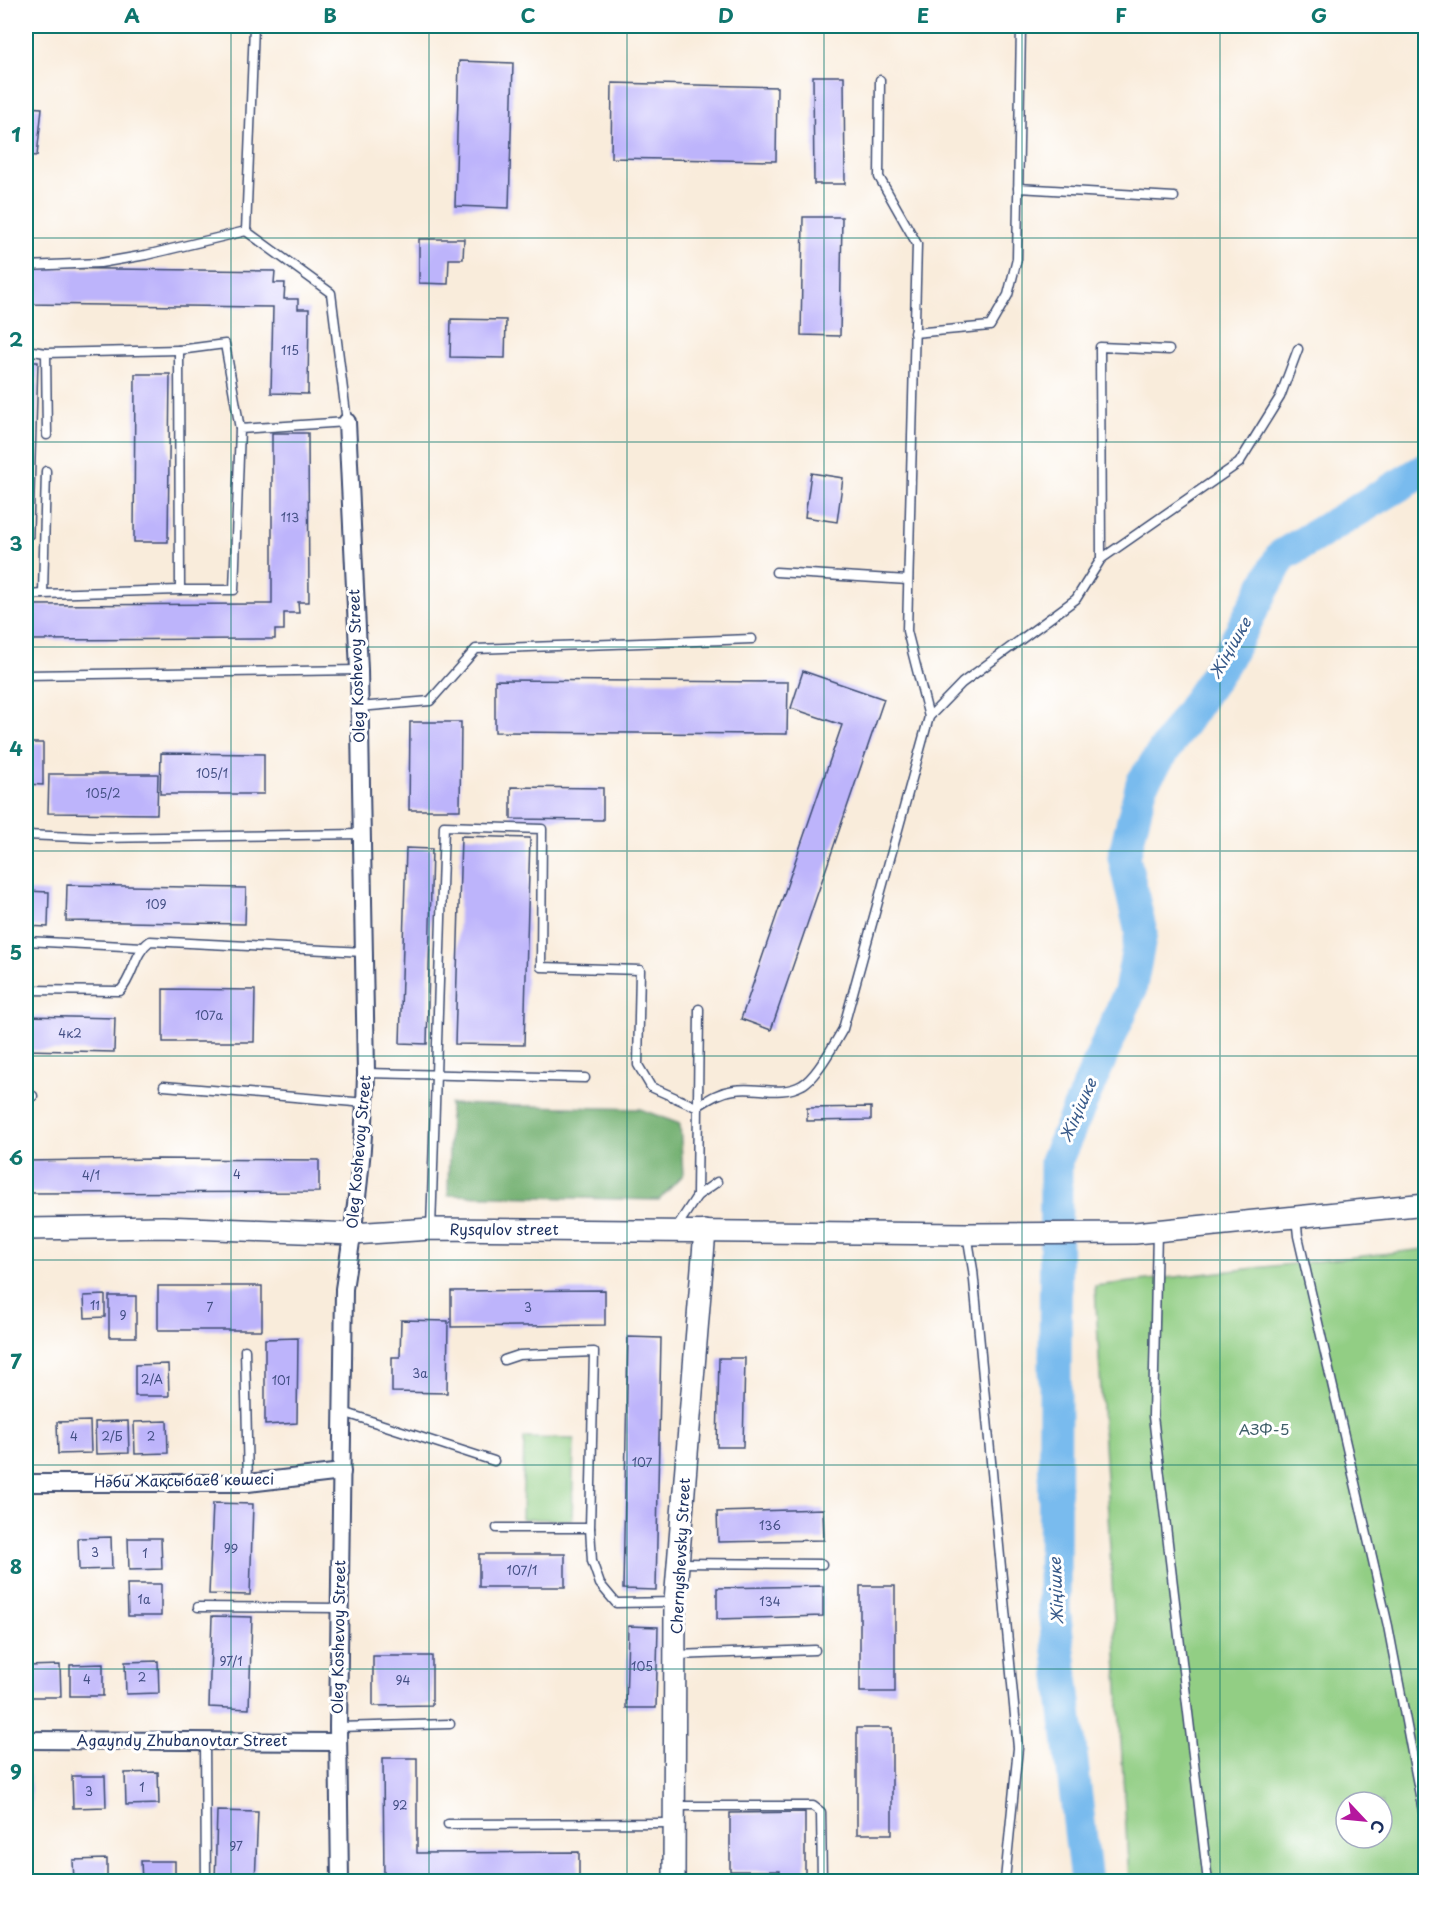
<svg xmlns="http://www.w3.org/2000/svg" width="1451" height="1907" font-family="'Playpen Sans',sans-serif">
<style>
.green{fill:#92ce84;stroke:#567e71;stroke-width:1.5;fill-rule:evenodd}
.forest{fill:#75b172;stroke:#487068;stroke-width:1.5}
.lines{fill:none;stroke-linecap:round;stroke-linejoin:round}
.river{stroke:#79bbee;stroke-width:33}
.building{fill:#bdb4fb}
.service-casing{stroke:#3c4b71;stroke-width:11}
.minor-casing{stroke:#3c4b71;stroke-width:20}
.tertiary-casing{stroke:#3c4b71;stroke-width:24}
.service{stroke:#fff;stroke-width:8}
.minor{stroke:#fff;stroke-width:16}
.tertiary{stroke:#fff;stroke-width:21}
.grid{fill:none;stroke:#0f766e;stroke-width:1.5;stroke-opacity:0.55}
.labels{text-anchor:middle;stroke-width:6;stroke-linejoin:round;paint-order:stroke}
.number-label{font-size:12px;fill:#445085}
.street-label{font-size:15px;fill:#1b2f5e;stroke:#fff}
.park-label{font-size:15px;fill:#3f5f69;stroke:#fff}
.water-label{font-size:16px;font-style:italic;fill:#375989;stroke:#fff}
.neatline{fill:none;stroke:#0f766e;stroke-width:2}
.grid-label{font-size:20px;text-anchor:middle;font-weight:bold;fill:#0f766e}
</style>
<rect width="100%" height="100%" fill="#fff"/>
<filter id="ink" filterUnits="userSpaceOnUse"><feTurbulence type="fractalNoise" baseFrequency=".0167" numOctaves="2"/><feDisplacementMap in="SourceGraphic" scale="12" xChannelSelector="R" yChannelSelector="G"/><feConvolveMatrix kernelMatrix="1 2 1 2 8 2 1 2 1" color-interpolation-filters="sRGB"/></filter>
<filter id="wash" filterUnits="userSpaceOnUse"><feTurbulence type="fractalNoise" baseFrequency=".008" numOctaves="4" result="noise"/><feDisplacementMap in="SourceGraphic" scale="24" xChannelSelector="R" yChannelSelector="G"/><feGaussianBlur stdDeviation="1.35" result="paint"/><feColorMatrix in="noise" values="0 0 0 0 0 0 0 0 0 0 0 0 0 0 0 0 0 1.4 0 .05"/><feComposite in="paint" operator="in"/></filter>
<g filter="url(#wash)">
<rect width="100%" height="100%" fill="#f9ecdb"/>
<g class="green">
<path d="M1425 1249V1881H1129L1095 1286ZM1346 1802H1382V1838H1346Z"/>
<path d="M524 1438 574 1439 572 1520 522 1519Z"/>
</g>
<path class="forest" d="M450 1104 640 1109 680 1124 683 1175 659 1200 448 1195Z"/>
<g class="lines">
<path class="river" d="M1086 1882 1054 1609 1056 1161 1130 991 1141 933 1124 857 1142 783 1225 661 1281 556 1426 469"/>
</g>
<g id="blocks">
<g class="building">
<path d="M459 61 513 63 509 208 455 206Z"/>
<path d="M813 76H844L845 184H814Z"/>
<path d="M612 83 777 87 776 161 611 158Z"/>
<path d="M26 107 42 108 37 156 26 155Z"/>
<path d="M803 217H842L840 336 801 335Z"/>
<path d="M419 239H464L463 259H449L448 284 419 283Z"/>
<path d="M26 268 275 271 274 283H285L284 299H298V309H309L308 394 271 393 273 307 26 304Z"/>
<path d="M451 319 506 320 505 358 450 357Z"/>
<path d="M26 362H38L33 538H26Z"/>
<path d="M135 374H170L168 542H134Z"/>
<path d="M272 433H308L309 602H298L299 613H284V630H275V639L26 640V605L272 604Z"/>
<path d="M811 473 843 478 837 522 805 517Z"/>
<path d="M803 671 884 699 771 1030 741 1019 842 725 791 708Z"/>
<path d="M495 680 788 682 787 734 495 732Z"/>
<path d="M410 722H461L460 810H409Z"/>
<path d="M26 743H43V785L26 784Z"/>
<path d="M161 753 264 754V794H160Z"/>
<path d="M49 774H158L157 814 48 813Z"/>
<path d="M511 787 603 788V820L511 819Z"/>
<path d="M461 836 530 838 524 1045 455 1044Z"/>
<path d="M406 848 432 849 427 1044 400 1043Z"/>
<path d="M67 885 246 888 245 924 66 921Z"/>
<path d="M26 891 49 892 48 927 26 926Z"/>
<path d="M163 989 255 990 254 1042H163Z"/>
<path d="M26 1016 115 1018 114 1052 26 1050Z"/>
<path d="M871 1107V1120L807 1121V1108Z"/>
<path d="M155 1159 319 1160V1192L26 1193V1161Z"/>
<rect x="158" y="1286" width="104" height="44"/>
<path d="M605 1290V1325L451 1327V1291Z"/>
<path d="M105 1295V1317L85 1318 84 1296Z"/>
<rect x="109" y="1296" width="27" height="41"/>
<path d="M401 1320 448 1321 447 1393 392 1392V1357H400Z"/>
<path d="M628 1337 661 1338 656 1590 623 1589Z"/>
<path d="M298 1338 297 1423 265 1425V1339Z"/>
<path d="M719 1358H745L743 1447H717Z"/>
<path d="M168 1364 169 1396H135V1365Z"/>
<path d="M90 1421 91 1453 58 1454 57 1422Z"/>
<path d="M128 1421 129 1453 96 1454 95 1422Z"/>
<path d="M167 1421 168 1453 135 1454 134 1422Z"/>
<path d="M213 1503 253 1504 250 1595 209 1594Z"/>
<path d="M823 1509 824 1540 718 1542 717 1512Z"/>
<path d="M111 1537 112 1569 79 1570 78 1538Z"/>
<path d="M128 1538H161L162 1569 129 1570Z"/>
<rect x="479" y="1554" width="86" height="33"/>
<path d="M127 1584H161V1616H128Z"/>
<path d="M823 1586V1616L717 1619V1588Z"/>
<rect x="860" y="1586" width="35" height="106"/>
<path d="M212 1616 252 1617 249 1709 209 1707Z"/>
<path d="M628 1626 658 1627 656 1708H626Z"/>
<path d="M373 1656H432V1705L373 1706Z"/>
<path d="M158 1661 159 1693 126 1694 125 1662Z"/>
<path d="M103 1664V1696H70V1665Z"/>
<path d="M60 1665 61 1697H27V1666Z"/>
<rect x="857" y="1728" width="35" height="106"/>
<path d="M383 1758H417V1853L579 1852V1882H384Z"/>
<path d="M158 1772 159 1804 126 1805 125 1773Z"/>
<path d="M26 1776H30L31 1808H26Z"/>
<path d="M72 1776H105L106 1807 73 1808Z"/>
<path d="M217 1811 258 1812 255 1882H215Z"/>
<path d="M805 1812V1882H780V1871H730V1813Z"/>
<path d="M107 1859V1882H74L73 1860Z"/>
<path d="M141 1861H175V1882H142Z"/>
</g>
</g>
</g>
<g filter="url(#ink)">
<use href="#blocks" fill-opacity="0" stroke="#3c4b71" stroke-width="1.5"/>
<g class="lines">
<defs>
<g id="service">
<path d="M1018 188 1174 197"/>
<path d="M26 266 100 263 146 255 246 231"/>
<path d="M914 333 990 326 1008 295 1017 259 1021 26"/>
<path d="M26 350 46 353"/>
<path d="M240 429 225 344 179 350 180 590H234L240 429 347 422 331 293 246 231 254 26"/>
<path d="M47 435 46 353 179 350"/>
<path d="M46 471 43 594 180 590"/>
<path d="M1101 559 1100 347 1169 350"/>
<path d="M776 572 908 580"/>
<path d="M26 595 43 594"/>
<path d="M26 675 359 670"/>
<path d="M359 707 430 701 476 649 752 639"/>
<path d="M929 717 962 683 1076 599 1101 559 1239 463 1280 397 1298 349"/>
<path d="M26 835 98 838 362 834"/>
<path d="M26 941 143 947"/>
<path d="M26 990 120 991C134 976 133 954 150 941L364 952"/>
<path d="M366 1073 585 1078"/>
<path d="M164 1086 366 1103"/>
<path d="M26 1097 33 1096"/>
<path d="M697 1196 699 1009"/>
<path d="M1296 1217 1298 1236 1388 1626 1426 1827"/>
<path d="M676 1228 697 1196 717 1182"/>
<path d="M431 1229 444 826 542 829 541 967 640 970 638 1065 651 1087 696 1107C709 1099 719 1092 734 1090 757 1086 780 1097 802 1085 816 1078 835 1043 843 1029L929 717 907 631 917 244 879 177 880 80"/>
<path d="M1157 1231 1153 1416 1208 1882"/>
<path d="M967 1234 973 1270 1018 1748 1005 1880 1002 1882"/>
<path d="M245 1350 248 1483"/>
<path d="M343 1412 494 1461"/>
<path d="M497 1528H590L594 1352 519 1355 504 1360"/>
<path d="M590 1528 592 1561 600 1584 616 1603 675 1602"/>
<path d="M678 1563 822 1564"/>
<path d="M198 1607 340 1608"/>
<path d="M676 1655 815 1650"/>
<path d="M338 1727 450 1724"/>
<path d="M205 1741 206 1882"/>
<path d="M676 1806H813L821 1812 822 1882"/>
<path d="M448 1824 675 1823"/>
</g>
<g id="minor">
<path d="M26 1483H248L342 1472"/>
<path d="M26 1740 338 1742"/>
<path d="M340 1882 338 1727 344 1289C355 1218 365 1145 366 1073L359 670 347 422"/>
</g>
<g id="tertiary">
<path d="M26 1229 163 1227 353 1234 431 1229 967 1234 1135 1233 1426 1204"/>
<path d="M674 1882 675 1602 705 1231"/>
</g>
</defs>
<use href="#service" class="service-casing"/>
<use href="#minor" class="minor-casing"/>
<use href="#tertiary" class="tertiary-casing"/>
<use href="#service" class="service"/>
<use href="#minor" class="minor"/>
<use href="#tertiary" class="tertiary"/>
</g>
</g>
<path class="grid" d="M231 26V1882M429 26V1882M627 26V1882M824 26V1882M1022 26V1882M1220 26V1882M26 238H1426M26 442H1426M26 647H1426M26 851H1426M26 1056H1426M26 1260H1426M26 1465H1426M26 1669H1426"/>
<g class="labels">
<g class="number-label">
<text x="290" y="355">115</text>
<text x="290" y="522">113</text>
<text x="212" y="778">105/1</text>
<text x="103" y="798">105/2</text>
<text x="156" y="909">109</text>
<text x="209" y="1020">107а</text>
<text x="70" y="1038">4к2</text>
<text x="237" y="1179">4</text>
<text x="91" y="1180">4/1</text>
<text x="95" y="1310">11</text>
<text x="210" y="1312">7</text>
<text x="528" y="1312">3</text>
<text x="123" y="1320">9</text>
<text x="420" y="1378">3а</text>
<text x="152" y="1384">2/А</text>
<text x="281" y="1385">101</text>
<text x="74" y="1441">4</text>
<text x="112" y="1441">2/Б</text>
<text x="151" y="1441">2</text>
<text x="642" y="1467">107</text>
<text x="770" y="1530">136</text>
<text x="231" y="1553">99</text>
<text x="95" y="1557">3</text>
<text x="145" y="1558">1</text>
<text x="522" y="1575">107/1</text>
<text x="144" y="1604">1а</text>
<text x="770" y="1606">134</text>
<text x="231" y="1666">97/1</text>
<text x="642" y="1671">105</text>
<text x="142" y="1682">2</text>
<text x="87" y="1684">4</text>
<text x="403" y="1685">94</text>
<text x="142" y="1792">1</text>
<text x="89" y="1796">3</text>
<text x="400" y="1810">92</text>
<text x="236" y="1851">97</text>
</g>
<g class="street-label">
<text transform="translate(357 666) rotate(-92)" y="5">Oleg Koshevoy Street</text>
<text transform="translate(359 1152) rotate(-85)" y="5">Oleg Koshevoy Street</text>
<text x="504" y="1235">Rysqulov street</text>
<text transform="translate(184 1481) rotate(-1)" y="5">Нәби Жақсыбаев көшесі</text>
<text transform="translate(681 1556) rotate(-87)" y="5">Chernyshevsky Street</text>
<text transform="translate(339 1637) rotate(-89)" y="5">Oleg Koshevoy Street</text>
<text x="182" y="1746">Agayndy Zhubanovtar Street</text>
</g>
<g class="park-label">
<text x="1264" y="1435">АЗФ-5</text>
</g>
<g class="water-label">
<text transform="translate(1230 648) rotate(-60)" y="6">Жіңішке</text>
<text transform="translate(1078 1110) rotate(-66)" y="6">Жіңішке</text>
<text transform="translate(1056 1591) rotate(-92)" y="6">Жіңішке</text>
</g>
</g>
<rect width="1451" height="1907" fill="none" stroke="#fff" stroke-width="66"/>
<g transform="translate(1364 1820) rotate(116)"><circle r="28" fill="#ffffff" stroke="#a4acbf" stroke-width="1.5"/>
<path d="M0-4.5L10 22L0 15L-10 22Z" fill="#b5179e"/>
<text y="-9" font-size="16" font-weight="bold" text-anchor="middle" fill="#1b2f5e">С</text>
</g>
<rect x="33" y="33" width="1385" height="1841" class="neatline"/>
<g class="grid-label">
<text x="132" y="23">A</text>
<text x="330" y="23">B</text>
<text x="528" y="23">C</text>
<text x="726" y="23">D</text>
<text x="923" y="23">E</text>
<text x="1121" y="23">F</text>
<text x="1319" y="23">G</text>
<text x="16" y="142">1</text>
<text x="16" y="347">2</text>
<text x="16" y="551">3</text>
<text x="16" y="756">4</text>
<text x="16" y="960">5</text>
<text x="16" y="1165">6</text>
<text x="16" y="1369">7</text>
<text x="16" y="1574">8</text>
<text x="16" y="1779">9</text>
</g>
</svg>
